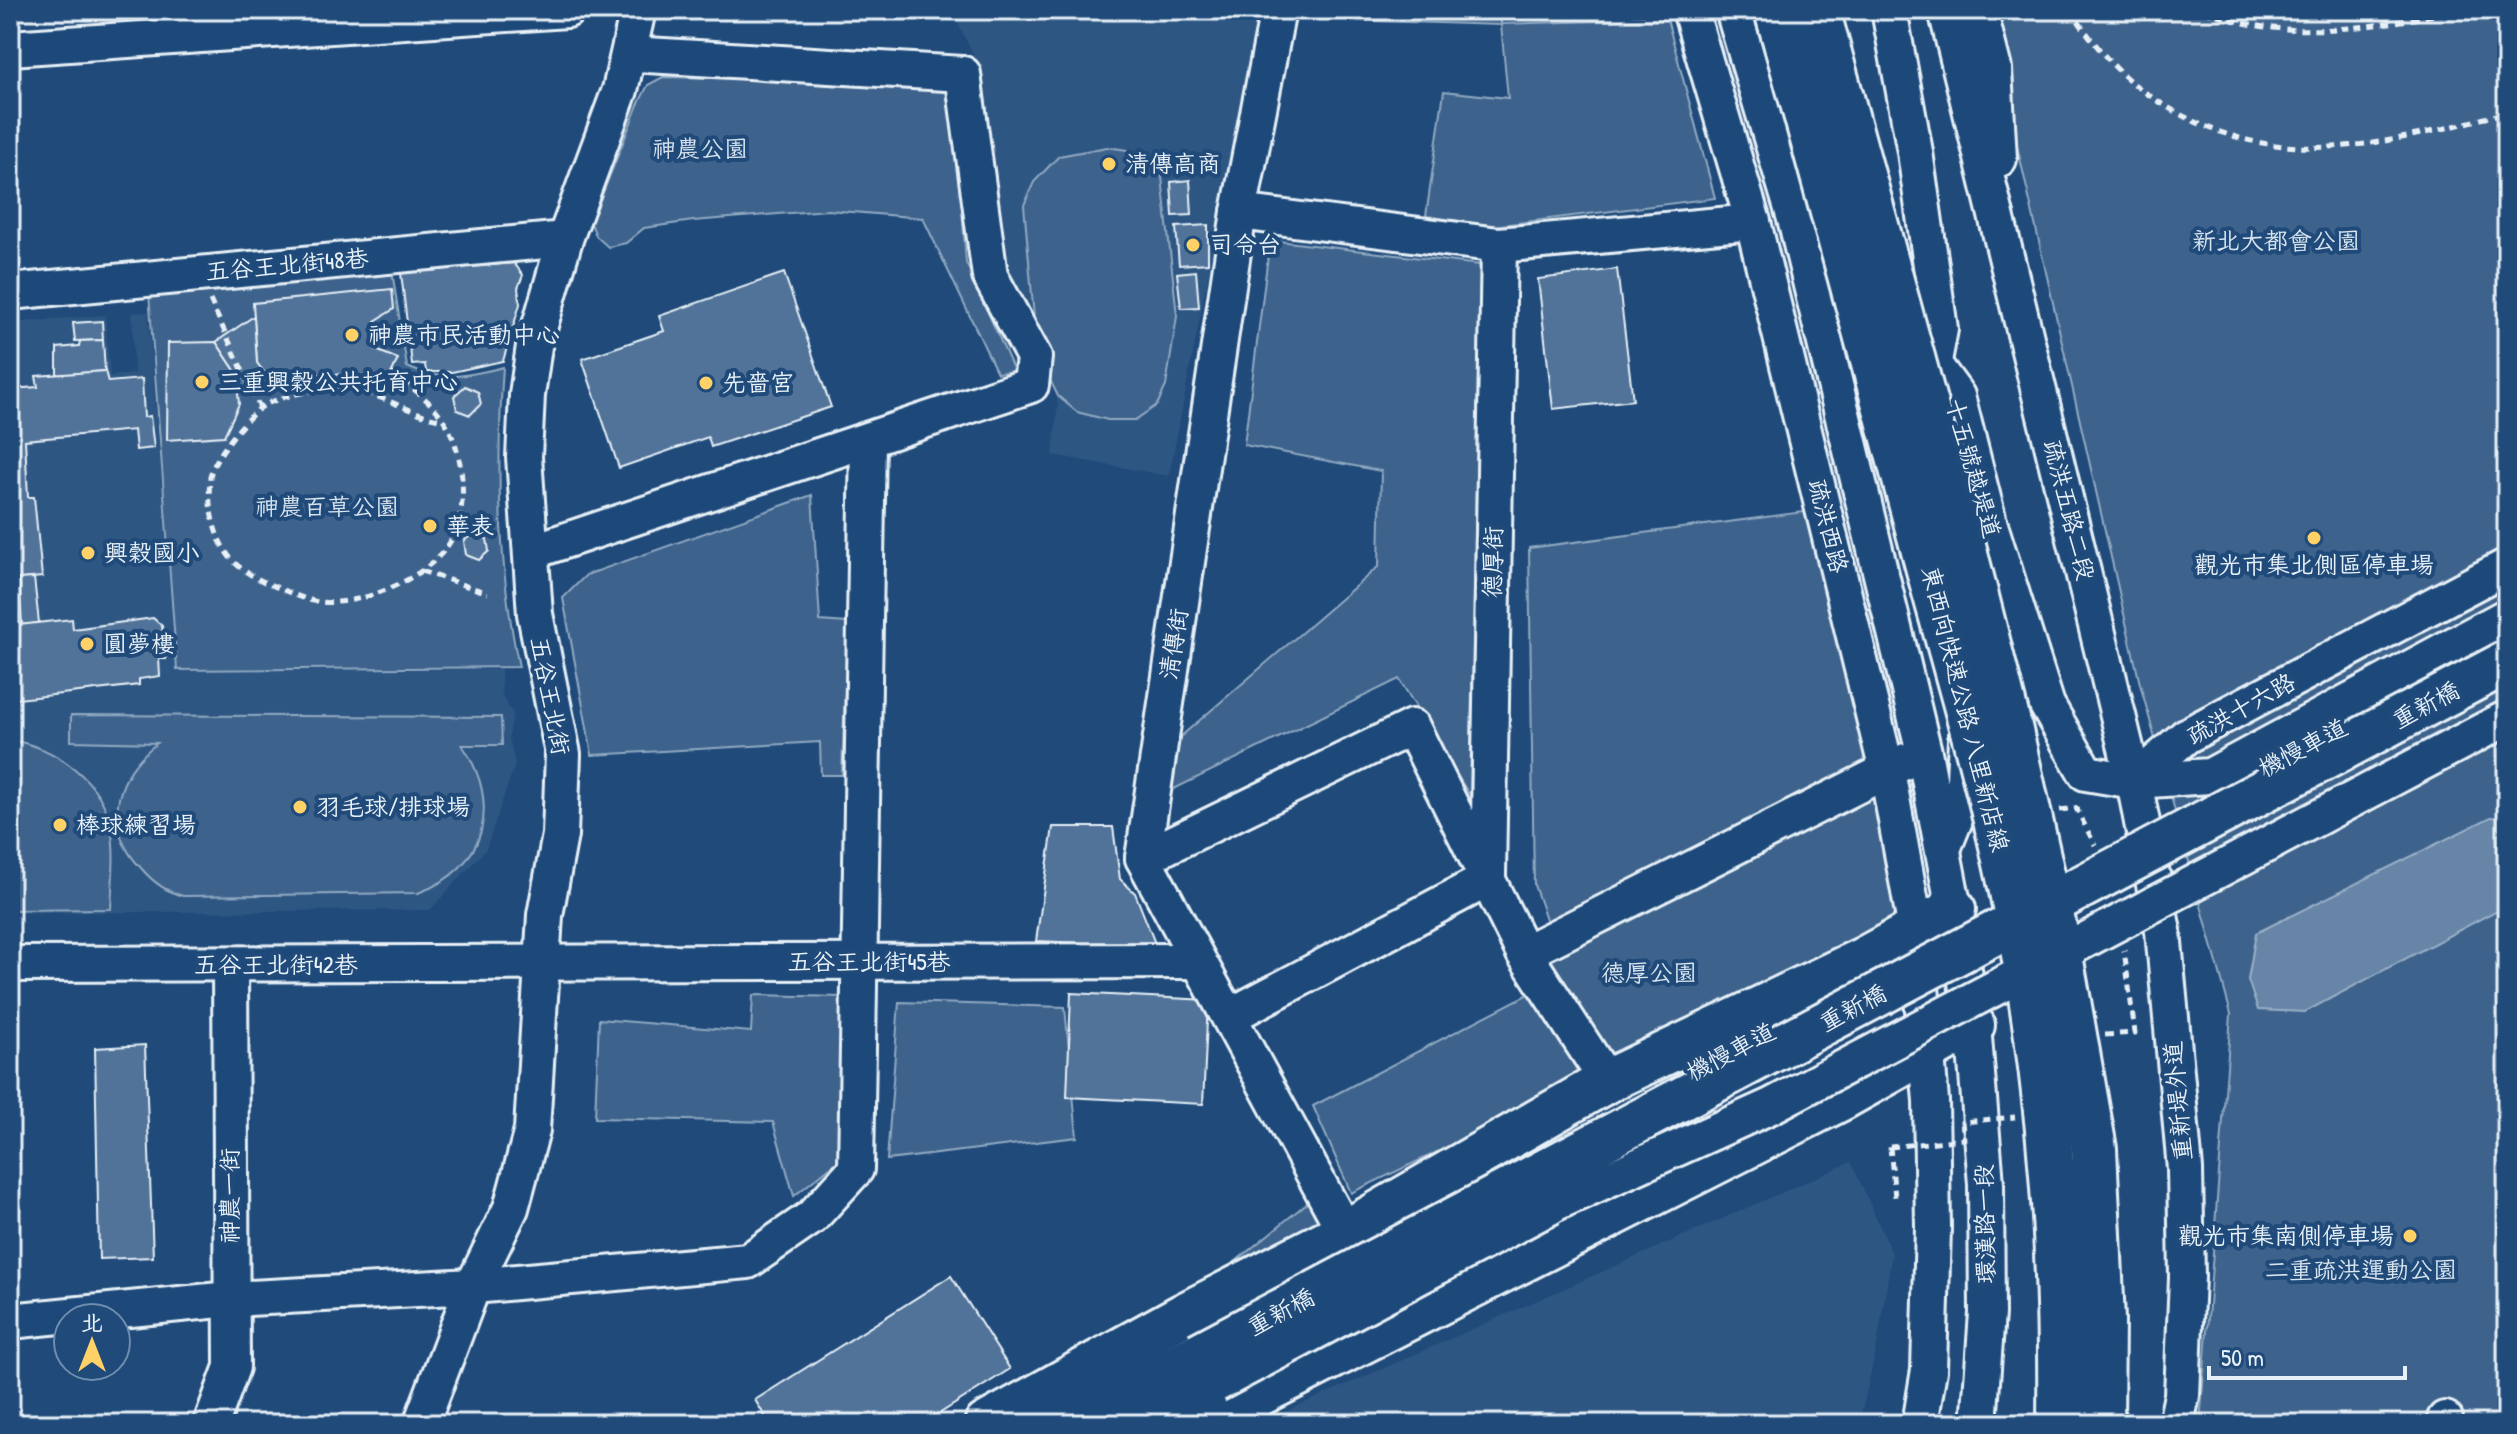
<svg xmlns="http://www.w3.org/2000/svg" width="2517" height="1434" font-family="'Patrick Hand','LXGW WenKai TC',sans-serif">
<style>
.built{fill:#2e5683}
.green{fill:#3c628c;stroke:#92aac2;stroke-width:2}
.water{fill:#6685a7;stroke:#9ab0c7;stroke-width:2}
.building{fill:#517399;stroke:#e8f1f8;stroke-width:2}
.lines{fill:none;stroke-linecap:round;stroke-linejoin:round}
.minor-casing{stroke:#e8f1f8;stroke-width:40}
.major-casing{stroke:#e8f1f8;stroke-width:48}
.path{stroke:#e8f1f8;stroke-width:5;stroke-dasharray:8 6;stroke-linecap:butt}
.minor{stroke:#1f4a7a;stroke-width:34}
.major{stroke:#1f4a7a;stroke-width:42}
.minor-bridge-casing{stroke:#e8f1f8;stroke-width:40;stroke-linecap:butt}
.major-bridge-casing{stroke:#e8f1f8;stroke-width:48;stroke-linecap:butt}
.highway-bridge-casing{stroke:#e8f1f8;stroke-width:50;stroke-linecap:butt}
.path-bridge{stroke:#e8f1f8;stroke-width:5;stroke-dasharray:8 6;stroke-linecap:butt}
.minor-bridge{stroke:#1f4a7a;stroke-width:34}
.major-bridge{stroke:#1f4a7a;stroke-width:42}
.highway-bridge{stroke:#1f4a7a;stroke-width:44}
.poi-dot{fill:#ffd166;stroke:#1f4a7a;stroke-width:3}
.labels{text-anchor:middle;stroke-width:8;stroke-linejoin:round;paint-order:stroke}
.park-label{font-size:24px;fill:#d7e3ed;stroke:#1f4a7a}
.poi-label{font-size:24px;fill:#e8f1f8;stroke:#1f4a7a;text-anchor:start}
.street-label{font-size:24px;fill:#e8f1f8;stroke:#1f4a7a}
</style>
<rect width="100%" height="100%" fill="#1f4a7a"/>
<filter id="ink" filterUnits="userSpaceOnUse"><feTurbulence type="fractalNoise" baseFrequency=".0125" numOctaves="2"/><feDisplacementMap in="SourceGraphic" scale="16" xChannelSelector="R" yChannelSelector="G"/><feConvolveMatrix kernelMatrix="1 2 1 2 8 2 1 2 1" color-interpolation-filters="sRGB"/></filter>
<g filter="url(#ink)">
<g class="built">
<path d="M951 10H1260L1169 476 1053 455 1058 404 1044 352 1002 273 974 56Z"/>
<path d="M148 312 176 671 501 669 502 696 513 714 509 737 515 764 486 849 430 910 10 913V323L105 315 110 376 134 374 132 313Z"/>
<path d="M1851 1162 1892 1253 1877 1346 1859 1424H1257Z"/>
</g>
<g class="green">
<path d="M1315 10H1501V24L1667 19 1715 198 1493 226 1426 216 1444 91 1508 98 1501 25 1313 19Z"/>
<path d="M1973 10H2507V1424H2200L2231 1014 2140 684 2019 154Z"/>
<path d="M663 77 850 81 945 88 954 95 966 263 1014 371 997 373 923 218 828 210 693 221 644 228 626 243 608 247 596 236 591 223 638 105 648 85Z"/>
<path d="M1107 147 1127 150 1162 177 1177 316 1166 386 1157 405 1135 420H1108L1077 412 1058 396 1046 372 1036 340 1024 205 1034 182 1059 156Z"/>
<path d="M1270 240 1480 265 1470 796 1399 679 1174 789 1158 756 1379 566 1381 471 1244 445Z"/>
<path d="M392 271 407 367C439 382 469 376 503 367 496 467 498 569 519 667L177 670 149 293Z"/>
<path d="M812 495 820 621 847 623 842 775H821L820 742 592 755 563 598 586 575Z"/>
<path d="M1819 510 1877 758 1904 761 1917 906 1609 1077 1536 948 1553 939 1534 885 1529 548Z"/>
<path d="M71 715 501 717 502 745H462C502 803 487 868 418 893L183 896C167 892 152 881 141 868 101 826 115 776 157 743L71 741Z"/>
<path d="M10 740C56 747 103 781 111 828 116 854 112 883 111 909L10 910Z"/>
<path d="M1538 989 1588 1080 1351 1193 1313 1106Z"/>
<path d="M753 995 844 997 840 1159 794 1196 773 1122 595 1118 599 1019 751 1032Z"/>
<path d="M899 1002 1065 1007 1077 1137 887 1160Z"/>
<path d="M1318 1194 1331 1219 1209 1283Z"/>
</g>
<path class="water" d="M2491 817 2507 818V905L2305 1012 2258 1010 2248 980 2256 933Z"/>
<g class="building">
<path d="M1530 10H1649L1648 14Z"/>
<path d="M1190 180 1192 215 1173 216 1171 182Z"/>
<path d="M1208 225V263L1179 265 1176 227Z"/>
<path d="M514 263 523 275 518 288 520 304 503 361 452 372H426L425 364 412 365 401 273Z"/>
<path d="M1617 269 1633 400 1553 409 1538 279Z"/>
<path d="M1196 271 1199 307 1181 308 1177 273Z"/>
<path d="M784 273 831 407 711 447 708 437 619 468 582 359 664 331 659 316Z"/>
<path d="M392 289 394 309 375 321 376 350 398 359 386 385 351 375 317 374 271 382 257 363 253 303Z"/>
<path d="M254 316 257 363 266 375 238 392 236 372 216 342Z"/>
<path d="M102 321 103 340 75 341 73 323Z"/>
<path d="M103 340 105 371 57 375V348L79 346 80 341Z"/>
<path d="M216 342 236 372 239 404 224 436 167 440 168 343Z"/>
<path d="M105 371 108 382 142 379 144 417 150 416 154 448 136 450 134 430 25 440 28 497H34L42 577 10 580V389L38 387 36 376Z"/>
<path d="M465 386 478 392 481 404 470 415 457 410 454 396Z"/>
<path d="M474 533 487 539 489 551 479 560 466 555 464 541Z"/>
<path d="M34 578 39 623 22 625 19 579Z"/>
<path d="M153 618 162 626 166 659H159L160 676 139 679V685L10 700V626L72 619 73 629Z"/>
<path d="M1053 827H1113L1120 879 1135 893 1156 946 1036 941Z"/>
<path d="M1071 993 1208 1000 1203 1104 1067 1097Z"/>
<path d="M145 1045 153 1257 99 1259 95 1048Z"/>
<path d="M951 1276 1010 1369 923 1424H770L755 1400Z"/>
</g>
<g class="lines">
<defs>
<g id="minor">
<path d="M1278 10 1239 212 1143 858 1345 1232"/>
<path d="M1690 10 1753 222 1887 771 1916 930 1931 1101 1933 1227 1929 1370 1920 1424"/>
<path d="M1733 10 1795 219 1924 752 1954 909 1973 1025 1986 1184 1987 1313 1979 1424"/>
<path d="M1889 10 1915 152 1940 329 1931 377"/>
<path d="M1946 10 2134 781 2163 931 2185 1169 2187 1277 2182 1395 2176 1424"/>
<path d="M1979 10 1994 69 1999 159"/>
<path d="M10 48 567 10"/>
<path d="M1239 212 1499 245 1753 222"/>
<path d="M10 292 565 239"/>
<path d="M1916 340 1957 396 1989 522 2047 705 2086 773 2134 781 2210 776 2507 616"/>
<path d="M531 552 1031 385 1034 357 990 276 963 74 630 54"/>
<path d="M2134 781 2186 736 2507 566"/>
<path d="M1943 849 1963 800 1966 739"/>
<path d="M1143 858 1412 727 1524 953 1607 1081"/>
<path d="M1488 875 1499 245"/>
<path d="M1524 953 1906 761"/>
<path d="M10 964 1197 961"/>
<path d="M1230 1016 1488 879"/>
<path d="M10 1321 230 1299 473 1286 748 1261 812 1217 856 1169 868 440"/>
<path d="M211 1424 232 1367 230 965"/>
<path d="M421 1424 473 1286 511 1208 532 1130 545 915 560 835 563 754 535 614 524 457 527 395 534 346 565 239 620 90 638 10"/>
<path d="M2445 1424V1419"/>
</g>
<g id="major">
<path d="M986 1424 1183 1315 1345 1232 1607 1081 1863 959 1954 909"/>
<path d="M1065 1424 1199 1354"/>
<path d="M1133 1424 1214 1381"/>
<path d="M1201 1424 1843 1098 1973 1025"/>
</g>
</defs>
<use href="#minor" class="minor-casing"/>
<use href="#major" class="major-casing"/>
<g class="path">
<path d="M2070 10C2087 33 2107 62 2129 80 2252 179 2368 150 2507 112"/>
<path d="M2204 10C2287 46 2379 25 2464 10"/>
<path d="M210 300 260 408"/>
<path d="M391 373C410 386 433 402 445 422 465 455 471 515 446 548 422 580 360 606 321 602 307 601 293 594 281 589 264 582 247 575 234 562 214 541 207 506 210 477 212 460 245 419 259 409 276 396 319 388 340 389 375 389 408 414 444 420"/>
<path d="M421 571 488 593"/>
<path d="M2060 810 2076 808 2095 845"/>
<path d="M2105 1035 2135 1033 2124 950"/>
<path d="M1890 1147 1895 1197"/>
</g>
<use href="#minor" class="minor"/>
<use href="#major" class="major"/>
<defs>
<path id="minor-bridge" d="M1527 1216 1771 1106 2507 718"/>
<g id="major-bridge">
<path d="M1199 1354 2507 662"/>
<path d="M1214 1381 1549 1203"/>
</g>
<g id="highway-bridge">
<path d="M1777 10C1828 190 1876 370 1924 551 1960 686 2002 822 2025 960 2052 1114 2062 1268 2060 1424"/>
<path d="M1817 10 1957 522 2010 731 2059 950 2094 1149 2102 1320 2101 1424"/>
</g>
</defs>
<use href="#minor-bridge" class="minor-bridge-casing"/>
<use href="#major-bridge" class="major-bridge-casing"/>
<use href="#highway-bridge" class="highway-bridge-casing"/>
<path class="path-bridge" d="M1890 1147 1964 1139 1962 1122 2015 1117"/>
<use href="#minor-bridge" class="minor-bridge"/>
<use href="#major-bridge" class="major-bridge"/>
<use href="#highway-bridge" class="highway-bridge"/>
</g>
</g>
<g class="poi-dot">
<circle cx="1109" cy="164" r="8"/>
<circle cx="1193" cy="245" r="8"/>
<circle cx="352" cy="335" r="8"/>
<circle cx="202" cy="382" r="8"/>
<circle cx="706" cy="383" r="8"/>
<circle cx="430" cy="526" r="8"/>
<circle cx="2314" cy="538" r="8"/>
<circle cx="88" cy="553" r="8"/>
<circle cx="87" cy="644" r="8"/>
<circle cx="300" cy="807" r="8"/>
<circle cx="60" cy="825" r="8"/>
<circle cx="2410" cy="1236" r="8"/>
</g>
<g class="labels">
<g class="park-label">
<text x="700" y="157">神農公園</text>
<text x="2276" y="249">新北大都會公園</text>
<text x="327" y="515">神農百草公園</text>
<text x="1649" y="981">德厚公園</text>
<text x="2361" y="1278">二重疏洪運動公園</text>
</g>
<g class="poi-label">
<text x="1125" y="172">清傳高商</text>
<text x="1209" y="253">司令台</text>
<text x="368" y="343">神農市民活動中心</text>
<text x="218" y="390">三重興穀公共托育中心</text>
<text x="722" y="391">先嗇宮</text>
<text x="446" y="534">華表</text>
<text x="104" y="561">興穀國小</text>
<text x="2314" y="573" text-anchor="middle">觀光市集北側區停車場</text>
<text x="103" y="652">圓夢樓</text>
<text x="316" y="815">羽毛球/排球場</text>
<text x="76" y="833">棒球練習場</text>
<text x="2394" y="1244" text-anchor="end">觀光市集南側停車場</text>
</g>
<g class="street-label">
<text transform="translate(287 265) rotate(-5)" y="8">五谷王北街48巷</text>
<text transform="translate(1973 468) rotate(74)" y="8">十五號越堤道</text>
<text transform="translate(2069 510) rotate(76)" y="8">疏洪五路二段</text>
<text transform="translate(1828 526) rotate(76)" y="8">疏洪西路</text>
<text transform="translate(1493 562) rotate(-89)" y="8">德厚街</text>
<text transform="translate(1174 644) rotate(-81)" y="8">清傳街</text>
<text transform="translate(550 696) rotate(79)" y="8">五谷王北街</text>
<text transform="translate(2426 705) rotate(-28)" y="8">重新橋</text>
<text transform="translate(1965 709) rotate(76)" y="8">東西向快速公路 八里新店線</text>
<text transform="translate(2241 709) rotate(-29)" y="8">疏洪十六路</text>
<text transform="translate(2303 748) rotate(-28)" y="8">機慢車道</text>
<text x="869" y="970">五谷王北街45巷</text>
<text x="276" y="973">五谷王北街42巷</text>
<text transform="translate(1853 1008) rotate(-28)" y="8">重新橋</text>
<text transform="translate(1731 1052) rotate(-28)" y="8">機慢車道</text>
<text transform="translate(2178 1101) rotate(-95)" y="8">重新堤外道</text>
<text transform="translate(230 1196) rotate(-90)" y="8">神農一街</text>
<text transform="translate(1985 1224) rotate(-91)" y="8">環漢路一段</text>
<text transform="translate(1281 1312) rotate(-28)" y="8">重新橋</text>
</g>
</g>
<rect width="2517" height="1434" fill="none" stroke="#1f4a7a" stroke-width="40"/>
<rect x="20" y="20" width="2477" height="1394" fill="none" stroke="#e8f1f8" stroke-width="3" filter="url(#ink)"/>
<g transform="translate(92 1342)"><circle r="38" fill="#1f4a7a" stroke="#6f8dac" stroke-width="2"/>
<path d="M0-6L14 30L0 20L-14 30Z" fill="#ffd166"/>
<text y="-12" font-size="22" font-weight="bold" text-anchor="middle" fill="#e8f1f8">北</text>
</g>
<path d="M2209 1366v12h196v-12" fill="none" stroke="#e8f1f8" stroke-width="4"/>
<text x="2221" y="1366" font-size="24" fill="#e8f1f8" stroke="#1f4a7a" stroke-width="6" paint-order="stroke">50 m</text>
</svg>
